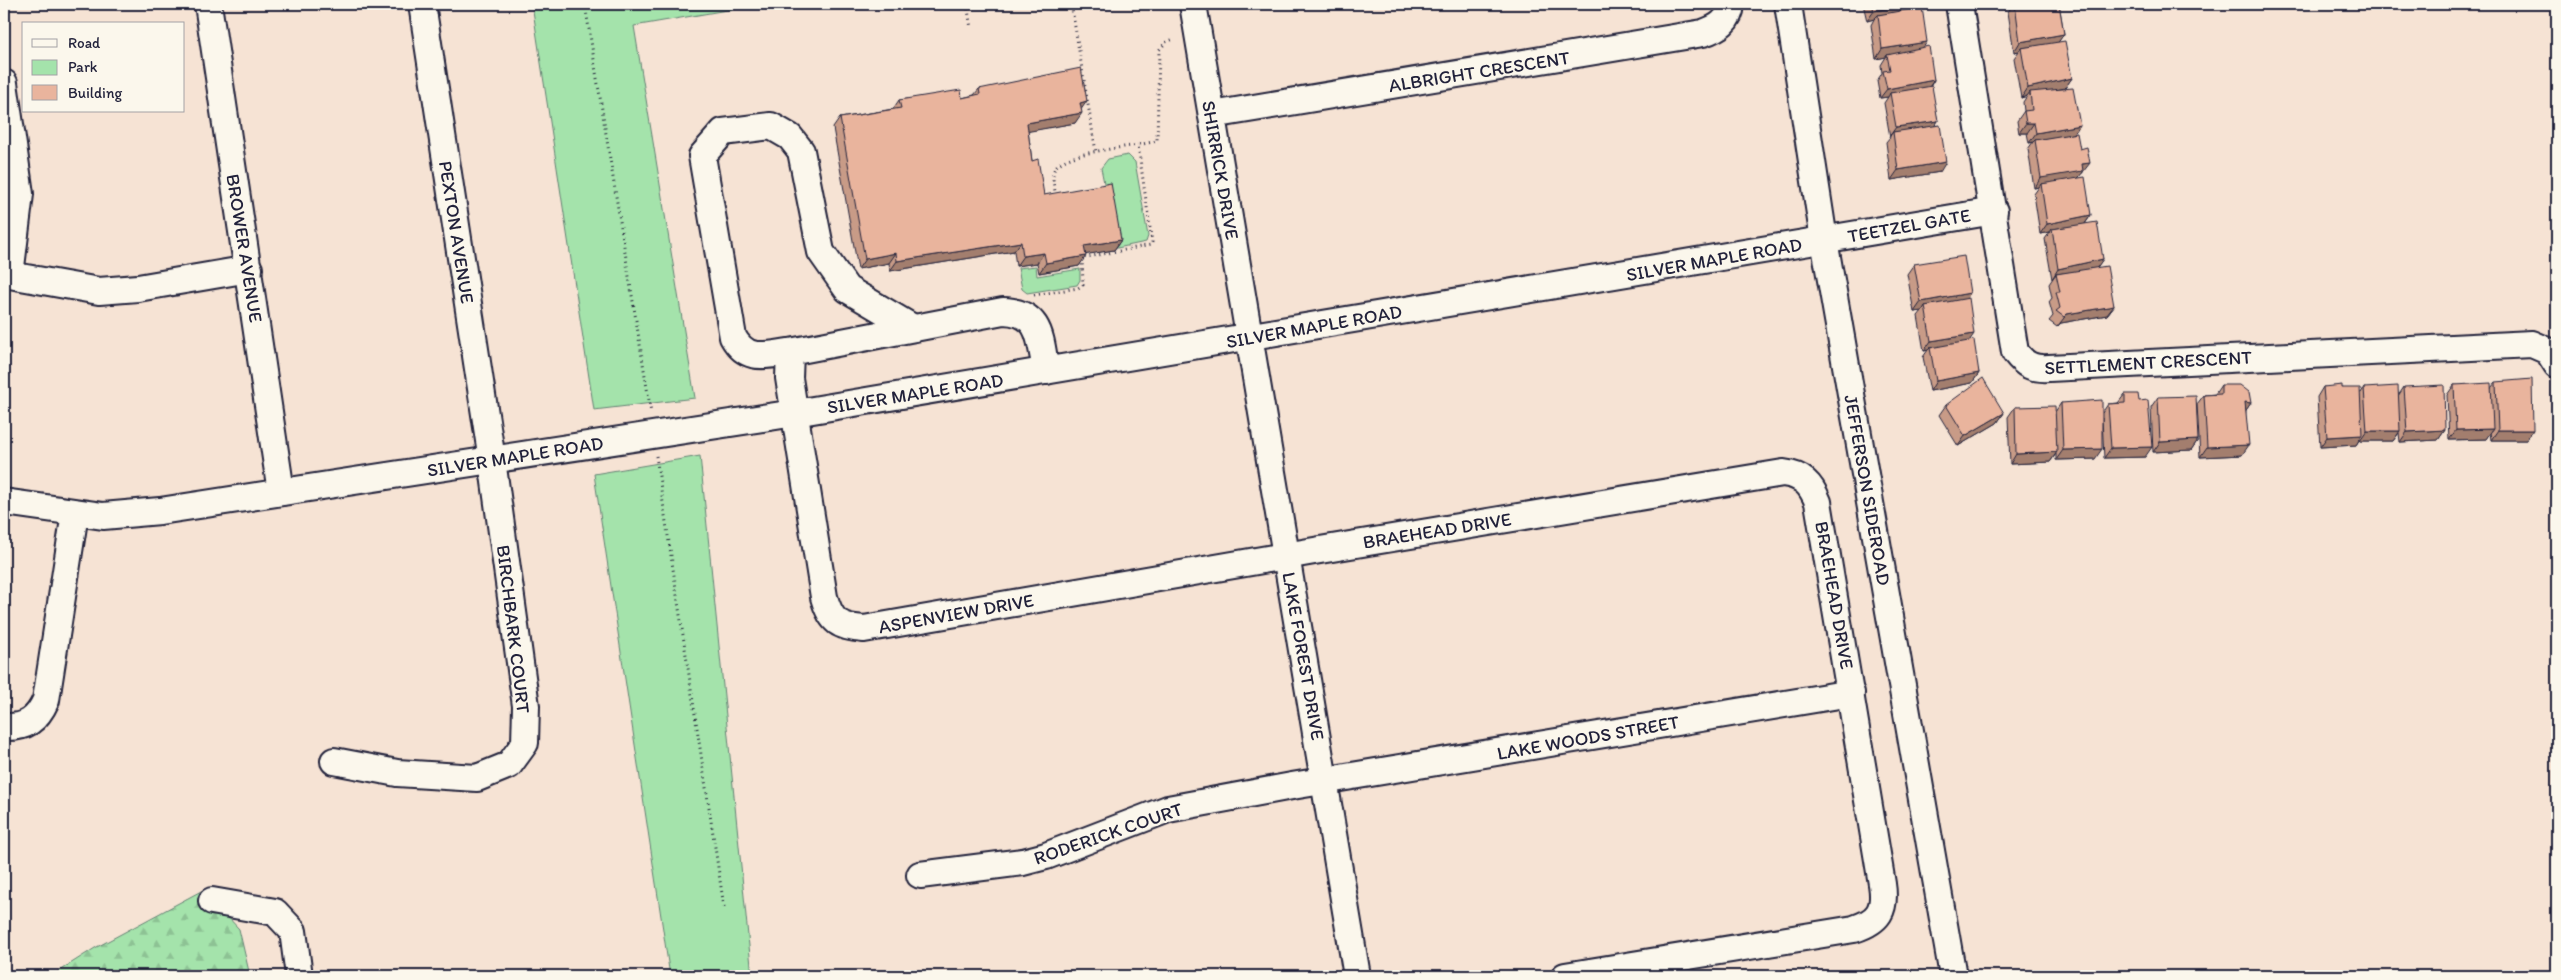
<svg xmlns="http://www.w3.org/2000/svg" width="2561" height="980" font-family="Itim,sans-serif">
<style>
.forest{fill:url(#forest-firs);stroke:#638273}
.park{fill:#a4e3ab;stroke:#638273}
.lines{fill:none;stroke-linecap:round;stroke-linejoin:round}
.minor-casing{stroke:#22223b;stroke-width:30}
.path{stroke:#22223b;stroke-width:3;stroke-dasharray:1 4;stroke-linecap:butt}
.minor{stroke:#fbf7ec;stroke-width:26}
.wall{fill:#c89b87;stroke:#22223b}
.shaded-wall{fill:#a37e6e;stroke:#22223b}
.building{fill:#e9b49d;stroke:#22223b}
.labels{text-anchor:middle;stroke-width:4.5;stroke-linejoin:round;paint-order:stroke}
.street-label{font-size:19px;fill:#22223b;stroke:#fbf7ec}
</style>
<defs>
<pattern id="forest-firs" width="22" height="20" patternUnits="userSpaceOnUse" patternTransform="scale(1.25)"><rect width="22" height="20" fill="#a4e3ab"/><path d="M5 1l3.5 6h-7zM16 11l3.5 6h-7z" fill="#8dc294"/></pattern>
</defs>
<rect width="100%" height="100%" fill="#f6e3d4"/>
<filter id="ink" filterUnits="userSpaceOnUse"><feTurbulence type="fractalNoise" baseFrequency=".02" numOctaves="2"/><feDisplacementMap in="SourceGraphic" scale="10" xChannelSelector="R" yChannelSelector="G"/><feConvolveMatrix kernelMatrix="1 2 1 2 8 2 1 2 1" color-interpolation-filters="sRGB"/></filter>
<g filter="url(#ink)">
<path class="forest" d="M203 890 239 929 250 976H51L95 948Z"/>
<g class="park">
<path d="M532 4H762L634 26 695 398 594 410Z"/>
<path d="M1128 155 1135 162 1148 236 1146 242 1117 248 1101 168 1108 159Z"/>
<path d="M1036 266 1037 276 1080 269V280L1077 285 1027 293 1022 289 1018 268Z"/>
<path d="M700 456 752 976H670L594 474Z"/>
</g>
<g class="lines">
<defs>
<g id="minor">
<path d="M208 4 281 492"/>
<path d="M1193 4 1357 976"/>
<path d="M1788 4 1824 240 1953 976"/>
<path d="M1959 4 2015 352C2025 365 2032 369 2049 368L2532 344 2548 351 2557 365"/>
<path d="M4 83 20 194 10 275"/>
<path d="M1212 115 1703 33C1718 28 1730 21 1731 4"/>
<path d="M4 274 99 291 138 288 249 269"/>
<path d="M790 352C765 355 747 362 733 337L702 156 723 132 771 126 790 137 801 151 821 252 847 289 913 328"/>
<path d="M1046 371C1040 340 1042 312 1003 311L790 352 789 378 824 597C831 622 839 627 864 629L1320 550 1783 473C1802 475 1811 484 1818 502L1882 884C1886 910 1879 921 1854 929L1565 976"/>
<path d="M4 502 103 516 160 511 795 413 1994 211"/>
<path d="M4 727C26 728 37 720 46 700L75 513"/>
<path d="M334 761 397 773 477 778 509 765 525 743 526 706 492 460 422 4"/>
<path d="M920 875 1023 862 1046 856 1168 809 1292 786 1851 693"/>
<path d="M212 901 275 912 293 931 299 976"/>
</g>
</defs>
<use href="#minor" class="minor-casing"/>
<g class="path">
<path d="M585 4 651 413"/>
<path d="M967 4 971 28"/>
<path d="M1078 4 1072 9 1096 152"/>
<path d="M1056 195C1054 187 1051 175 1055 168 1064 153 1120 148 1138 145"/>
<path d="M1034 295 1078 288 1083 285 1082 258 1151 245 1152 242 1138 145 1157 141 1159 50 1166 42 1174 39"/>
<path d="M656 456 724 907"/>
</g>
<use href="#minor" class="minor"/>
</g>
<g class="wall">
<path d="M1863 4H1919L1916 8 1923 47 1934 80 1930 87 1938 121 1934 126 1940 172 1891 180 1886 142 1890 137 1884 103 1888 97 1880 98 1877 81 1882 73 1881 65 1886 57 1876 59 1871 25 1874 19 1867 21Z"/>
<path d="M2001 4H2059L2064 34 2058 42 2072 78 2065 88 2061 89 2080 125 2074 133 2083 173H2081L2078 178 2091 215 2085 224 2103 259 2097 267 2114 306 2107 315 2061 323 2057 327 2049 321 2053 316 2049 302 2052 298 2049 284 2053 278 2052 279 2045 239 2050 232 2040 234 2034 194 2039 187 2034 188 2028 149 2033 142 2029 143 2027 133H2019L2017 121 2024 111 2023 102 2027 96 2021 98 2014 58 2019 51 2014 52 2008 12 2012 6 2002 8Z"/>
<path d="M979 89 1081 109 1075 123 1028 131 1032 161 1044 195 1121 240 1114 250 1086 254 1079 266 1039 273 1037 263 1016 266 1014 251 890 271 889 263 858 269 833 128 840 118 893 109 899 100 962 98 974 95Z"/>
<path d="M1914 264 1967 298 1970 340 1979 373 1972 383 1930 391 1923 357 1928 350 1924 351 1918 316 1922 311 1914 312 1907 274Z"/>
<path d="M2496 382 2526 440H2491L2490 432 2486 439 2449 440 2447 395 2454 385 2491 388Z"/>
<path d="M2221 385 2251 403 2246 410 2242 455 2200 457 2197 404 2204 395 2215 394Z"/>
<path d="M2323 387 2342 388 2361 393 2364 388 2398 396 2404 387 2445 430 2438 440 2400 442 2399 433 2393 441H2360V439L2356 445 2320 447 2317 397Z"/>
<path d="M2125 394 2145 457 2104 458 2102 418 2095 459 2056 460V454L2050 462 2010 464 2008 417 2015 407 2055 412 2061 403 2102 413 2108 404 2118 403Z"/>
<path d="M2158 397 2198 440 2191 450 2153 452 2151 407Z"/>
<path d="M1946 405 2004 413 1997 423 1958 446 1939 415Z"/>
</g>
<g class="shaded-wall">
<path d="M1912 4H1919L1913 12 1878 15 1874 19 1867 21 1874 11Z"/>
<path d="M2005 4H2014L2012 6 2002 8Z"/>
<path d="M2082 4H2098L2080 7Z"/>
<path d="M2064 34 2057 44 2021 48 2019 51 2014 52 2020 42Z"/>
<path d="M1927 42 1920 52 1887 55 1886 57 1876 59 1882 49Z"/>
<path d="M2072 78 2065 88 2030 96V92L2027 96 2021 98 2028 88Z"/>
<path d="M1934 80 1927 90 1890 93 1888 97 1880 98 1887 89Z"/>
<path d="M1087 101 1080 111V103Z"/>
<path d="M1082 113 1075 123 1020 133 1027 123Z"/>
<path d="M1938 121 1931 131 1893 132 1889 137 1896 127Z"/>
<path d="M2026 123H2034L2027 133H2019Z"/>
<path d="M2080 125 2073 135 2035 140 2033 142 2029 143 2036 133Z"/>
<path d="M1946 162 1940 172 1891 180 1898 170Z"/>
<path d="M2090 163 2076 181 2041 184 2039 187 2034 188 2041 178 2082 164Z"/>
<path d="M2091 215 2084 225 2052 229 2050 232 2040 234 2047 224Z"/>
<path d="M1121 240 1114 250 1077 256 1084 246Z"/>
<path d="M1021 242 1014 251 890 271 897 261Z"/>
<path d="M896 253 889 263 858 269 865 259Z"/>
<path d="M1044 253 1037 263 1016 266 1023 256Z"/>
<path d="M1086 256 1079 266 1039 273 1046 263Z"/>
<path d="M2103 259 2096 269 2056 274 2053 278 2052 279 2058 269Z"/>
<path d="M1970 293 1964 303 1925 306 1922 311 1914 312 1921 302Z"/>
<path d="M2114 306 2107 315 2061 323 2057 327 2067 314Z"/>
<path d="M1974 334 1967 344 1930 348 1928 350 1924 351 1931 341Z"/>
<path d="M1979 373 1972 383 1930 391 1936 381Z"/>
<path d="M2245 402 2251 403 2244 413Z"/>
<path d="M2004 413 1997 423 1958 446 1965 436Z"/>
<path d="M2493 429 2486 439 2449 440 2456 430Z"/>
<path d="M2445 430 2438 440 2400 442 2407 432Z"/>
<path d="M2498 430H2533L2526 440H2491Z"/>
<path d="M2367 431H2400L2393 441H2360Z"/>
<path d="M2362 435 2356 445 2320 447 2327 437Z"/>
<path d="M2198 440 2191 450 2153 452 2160 442Z"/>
<path d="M2249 445 2242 455 2200 457 2207 447Z"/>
<path d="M2152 447 2145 457 2104 458 2111 448Z"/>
<path d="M2102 449 2095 459 2056 460 2063 450Z"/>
<path d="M2057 452 2050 462 2010 464 2016 454Z"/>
</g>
<g class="building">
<path d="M1872 4H1912L1874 11Z"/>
<path d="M2015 4H2059L2064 34 2020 42Z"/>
<path d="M1922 7 1927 42 1882 49 1878 15Z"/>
<path d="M2065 41 2072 78 2028 88 2021 48Z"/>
<path d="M1929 46 1934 80 1887 89 1883 71 1890 70 1887 55Z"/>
<path d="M1081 68 1087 101 1080 103 1082 113 1027 123 1032 161 1038 159 1044 195 1111 183 1121 240 1084 246 1086 256 1046 263 1044 253 1023 256 1021 242 897 261 896 253 865 259 840 118 901 108 899 100 961 90 962 98 980 94 979 89Z"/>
<path d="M1932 86 1938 121 1896 127 1890 93Z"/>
<path d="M2073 88 2080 125 2036 133 2034 123H2026L2024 111 2032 110 2030 92Z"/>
<path d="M1940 125 1946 162 1898 170 1893 132Z"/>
<path d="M2077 133 2080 149 2087 147 2090 163 2082 164 2083 171 2041 178 2035 140Z"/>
<path d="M2085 177 2091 215 2047 224 2041 184Z"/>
<path d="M2097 222 2103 259 2058 269 2052 229Z"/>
<path d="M1964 256 1970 293 1921 302 1914 264Z"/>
<path d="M2107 266 2114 306 2067 314 2064 317 2056 311 2060 308 2056 292H2060L2056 274Z"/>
<path d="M1969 298 1974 334 1931 341 1925 306Z"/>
<path d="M1974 340 1979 373 1936 381 1930 348Z"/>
<path d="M1983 378 2004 413 1965 436 1946 405Z"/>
<path d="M2532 379 2533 430H2498L2496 382Z"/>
<path d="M2491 383 2493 429 2456 430 2454 385Z"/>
<path d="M2221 385H2240L2249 392 2251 403 2245 402 2249 445 2207 447 2204 395 2221 394Z"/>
<path d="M2342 385V388H2360L2362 435 2327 437 2323 387Z"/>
<path d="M2444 385 2445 430 2407 432 2404 387Z"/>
<path d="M2398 386 2400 431H2367L2364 388Z"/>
<path d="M2125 394H2138L2139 401 2148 400 2152 447 2111 448 2108 404 2125 403Z"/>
<path d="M2196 396 2198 440 2160 442 2158 397Z"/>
<path d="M2102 400V449L2063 450 2061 403Z"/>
<path d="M2055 406 2057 452 2016 454 2015 407Z"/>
</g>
</g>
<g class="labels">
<g class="street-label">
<text transform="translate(1479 71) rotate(-9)" y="7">ALBRIGHT CRESCENT</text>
<text transform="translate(1221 170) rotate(80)" y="7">SHIRRICK DRIVE</text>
<text transform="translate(1909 225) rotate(-10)" y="7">TEETZEL GATE</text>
<text transform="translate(457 232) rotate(81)" y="7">PEXTON AVENUE</text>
<text transform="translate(245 248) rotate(81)" y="7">BROWER AVENUE</text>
<text transform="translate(1714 259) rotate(-10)" y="7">SILVER MAPLE ROAD</text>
<text transform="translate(1314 326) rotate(-10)" y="7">SILVER MAPLE ROAD</text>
<text transform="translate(2148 362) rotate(-3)" y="7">SETTLEMENT CRESCENT</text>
<text transform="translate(915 393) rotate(-9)" y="7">SILVER MAPLE ROAD</text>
<text transform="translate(515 456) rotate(-9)" y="7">SILVER MAPLE ROAD</text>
<text transform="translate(1868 490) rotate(80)" y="7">JEFFERSON SIDEROAD</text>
<text transform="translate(1437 530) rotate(-9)" y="7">BRAEHEAD DRIVE</text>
<text transform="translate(1835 595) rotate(80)" y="7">BRAEHEAD DRIVE</text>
<text transform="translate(956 613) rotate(-10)" y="7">ASPENVIEW DRIVE</text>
<text transform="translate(514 629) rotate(83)" y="7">BIRCHBARK COURT</text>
<text transform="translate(1304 656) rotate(80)" y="7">LAKE FOREST DRIVE</text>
<text transform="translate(1588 737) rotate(-10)" y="7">LAKE WOODS STREET</text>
<text transform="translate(1108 833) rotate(-19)" y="7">RODERICK COURT</text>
</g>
</g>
<rect width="2561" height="980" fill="none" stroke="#fbf7ec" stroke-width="20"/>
<rect x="10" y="10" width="2541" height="960" fill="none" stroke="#22223b" stroke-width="2" filter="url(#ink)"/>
<rect x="22" y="22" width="162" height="90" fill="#fbf7ec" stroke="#a4a2a5"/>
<rect x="32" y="39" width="25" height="8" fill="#fbf7ec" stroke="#a4a2a5"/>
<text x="68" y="48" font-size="15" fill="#22223b">Road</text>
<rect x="32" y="60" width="25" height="15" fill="#a4e3ab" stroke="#a4a2a5"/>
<text x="68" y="72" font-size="15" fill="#22223b">Park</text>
<rect x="32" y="85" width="25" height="15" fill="#e9b49d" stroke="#a4a2a5"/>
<text x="68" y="98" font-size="15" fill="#22223b">Building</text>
</svg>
